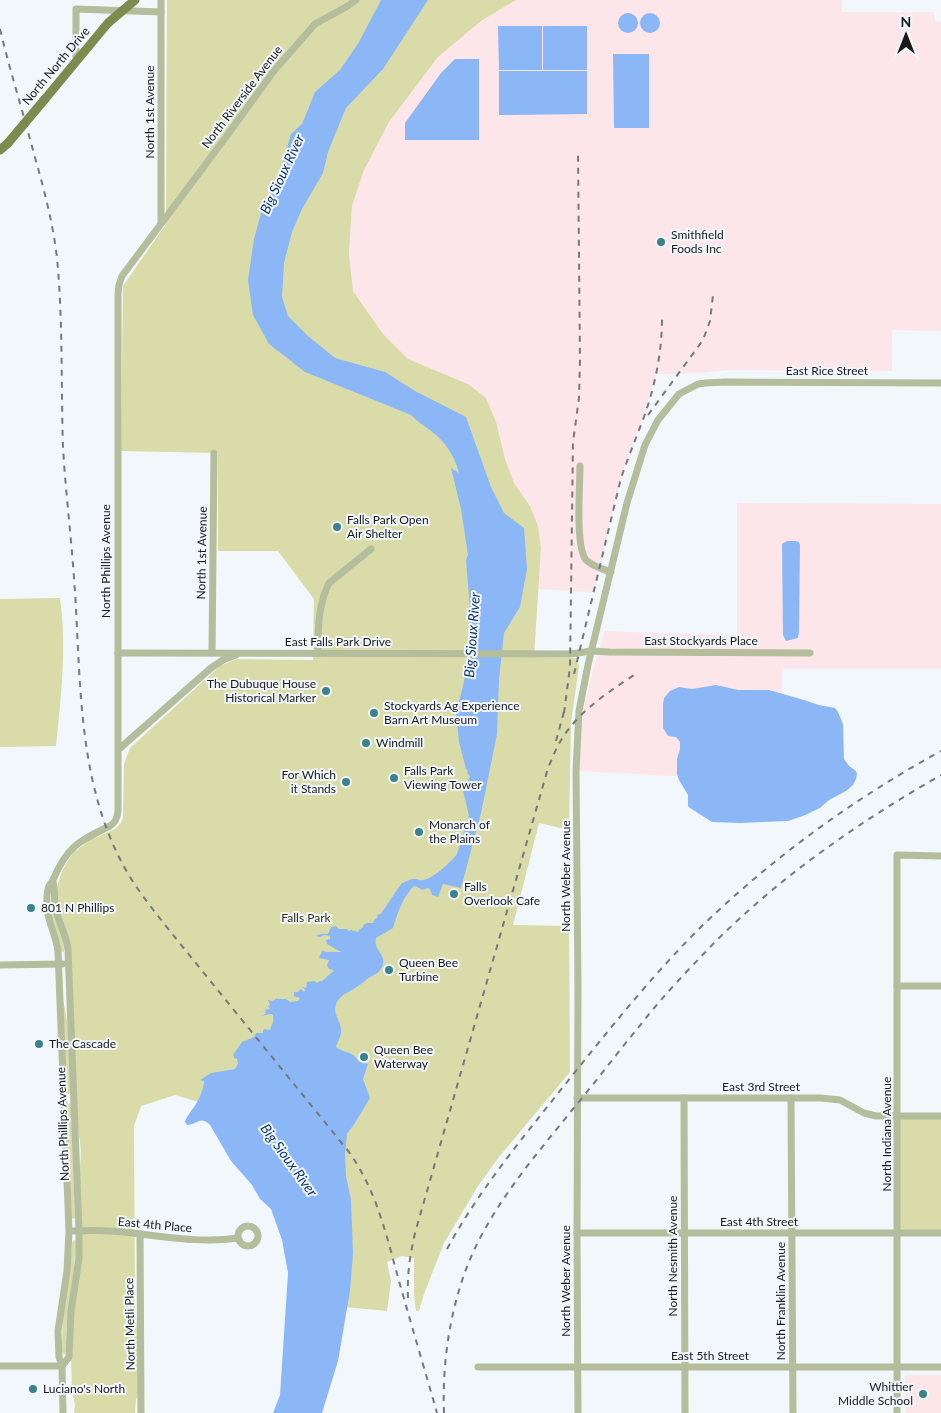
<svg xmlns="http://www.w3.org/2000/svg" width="941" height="1413" font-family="Lato,sans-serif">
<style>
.industrial{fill:#fce6e9}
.education{fill:#fce6e6}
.green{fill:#d9dca8}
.water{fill:#8cb7f7}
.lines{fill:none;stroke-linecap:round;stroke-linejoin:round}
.river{stroke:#8cb7f7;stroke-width:11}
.minor{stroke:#b4bd9c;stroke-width:7}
.major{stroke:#7d8c4e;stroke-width:9}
.rail{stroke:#76797c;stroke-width:2;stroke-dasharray:6 6;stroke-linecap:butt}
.major-bridge{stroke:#7d8c4e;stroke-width:9}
.poi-dot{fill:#3b828c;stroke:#f2f7fb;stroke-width:2}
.labels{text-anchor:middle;stroke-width:4;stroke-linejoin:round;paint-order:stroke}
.street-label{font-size:12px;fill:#18191b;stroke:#f2f7fb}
.poi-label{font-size:12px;fill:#18191b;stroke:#f2f7fb;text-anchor:start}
.park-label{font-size:12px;fill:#31320f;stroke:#f2f7fb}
.water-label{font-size:14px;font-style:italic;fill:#0f356d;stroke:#f2f7fb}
</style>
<rect width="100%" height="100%" fill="#f2f7fb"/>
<g class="industrial">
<path d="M516 0H842V12H934L935 21 941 22V331L892 330V371L727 370 699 373 656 374 644 416 628 456 621 478 594 592 538 589 541 548 530 506 514 483 505 459 468 384 408 359 383 334 353 291 349 253 352 206 364 170 389 122 438 57 481 21Z"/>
<path d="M737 503 941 504V669H782V698L730 779 578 771 584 707 593 670 605 631 737 636Z"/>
</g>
<path class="education" d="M905 1375H941V1413H906Z"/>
<g class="green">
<path d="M167 0H516L481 21 438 57 389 122 364 170 352 206 349 253 353 291 383 334 408 359 468 384 486 398 496 422 505 459 514 483 530 506 538 526 541 548 534 657 576 658 579 666 571 723 569 830 539 823 513 925 569 926 570 1072 499 1157 478 1186 444 1243 424 1294 419 1311H416L414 1295V1258L402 1256 387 1262 391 1281 387 1311 302 1303 296 1239 222 1109 175 1095 141 1106 134 1126 135 1303 138 1342V1396L136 1399 135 1413H74L75 1405 72 1390 71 1355 79 1173C82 1156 81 1142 77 1124L70 945 57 904 58 883 63 869 73 853 90 840 115 829 121 823 123 817 124 764 130 748 220 666 237 659 313 660 314 599 278 551H218V453L121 451 123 286 166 224Z"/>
<path d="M60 598C67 646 61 699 56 746L0 747V599Z"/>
<path d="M51 902C54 919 65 936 64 952L60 951 52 920 50 903Z"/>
<path d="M63 999 68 1025 71 1094H66Z"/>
<path d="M71 1103 75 1218 74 1219 72 1218 67 1104Z"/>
<rect x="898" y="1116" width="43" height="117"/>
<path d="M74 1240 76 1241 74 1269 67 1319 66 1352 65 1354H63L62 1352C62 1337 62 1323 64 1309 67 1287 71 1265 72 1243Z"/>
</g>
<g class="water">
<path d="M381 0H428L383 69 346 108 328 152 323 173 302 209 292 232 284 263 282 297 288 316 308 336 335 358 385 372 415 391 466 417 491 487 504 513 524 528 527 569 520 607 504 633 499 679 497 734 481 813 461 888 443 884 438 897 432 895 430 889 427 888 423 890 415 886C405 890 396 918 393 928L376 938C373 952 388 954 382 967 380 973 373 975 367 979 364 981 362 984 358 986 351 992 342 993 337 1002 331 1014 342 1021 341 1032 341 1038 337 1042 336 1047 343 1053 354 1051 358 1061L368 1064 363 1079 370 1098 355 1123 347 1134 345 1155 346 1176 351 1200 353 1253 350 1291 338 1361 322 1413H273L280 1395 288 1273 282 1240 271 1209 260 1199 252 1185 231 1161 210 1125C200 1115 197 1125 187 1125L185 1122C186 1117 189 1115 191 1111 197 1104 204 1090 204 1081L200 1080 211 1073 235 1069 238 1064 237 1058 235 1059 233 1055 242 1042 254 1037 256 1033H263V1030L265 1029 270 1030 272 1024 273 1023V1015L271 1014 260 1016 265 1014 266 1011 264 1010 270 1009 268 1006 270 1005 268 1000 272 1001 277 998 278 999H286L290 1002 298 1001 300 998 294 996V992H298L301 989 304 992 305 989 300 986 306 988 307 982 314 981 317 983 320 981 335 983 336 973 333 970 329 969 327 965 329 960 319 958 322 951 327 952H341L327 944 326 940 330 939V936L324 935 320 937 316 936 320 934H328L331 927 336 926 339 929H347L349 931 351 930 358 932 359 930 363 927V925L367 923H373L374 920 377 918 378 914 388 915 392 913V911L394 910 398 900 397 898 403 890 401 884C405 883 411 878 415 879 421 879 416 881 423 880 434 878 449 864 457 854L469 816 462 786 464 782 468 781 470 776 467 773 468 771 466 769 459 742 456 715 465 677 469 669 470 608 466 560 468 555 461 509 451 468 459 473C454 454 445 442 430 430 423 425 417 421 411 415L305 372 269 344 253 315 248 280 254 239 261 213 278 178 291 134 302 124 315 92 340 70 359 42Z"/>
<circle cx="650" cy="23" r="10"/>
<circle cx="628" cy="23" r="10"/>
<path d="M498 26H542V70H499Z"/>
<rect x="543" y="26" width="44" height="44"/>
<path d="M613 54H649V128H614Z"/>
<path d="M455 59H479V140H405V123L441 73Z"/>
<path d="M499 71H587V114L499 115Z"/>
<path d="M787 541H796L799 542 800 545 799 631 798 638 786 641 783 635 782 544Z"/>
<path d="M716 685 738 690H769L804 700 819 705 835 708 838 712 843 724 844 759 849 766 856 771 857 774 856 779 853 785 846 791 829 800 820 808 803 816 788 821 740 823 712 822 690 808 688 806V795L679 780 677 774V759L680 749V742L676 737 668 736 663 728V704L664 698 670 691 679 687 692 689Z"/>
</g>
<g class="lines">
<g class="river">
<path d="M379 926 405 888"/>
<path d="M318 992 347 966"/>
</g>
<g class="minor">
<path d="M161 0V223"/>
<path d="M76 61V9L161 12"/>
<path d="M580 466C580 486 575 546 586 560 592 566 602 569 611 572"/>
<path d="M118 653 570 654 592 651 609 652 810 653"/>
<path d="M212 653 214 453"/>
<path d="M318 653C318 629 318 605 329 583L371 549"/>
<path d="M119 749 211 668 223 660 236 655"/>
<path d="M53 882C56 891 53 901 56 910 59 924 67 936 68 950L79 1231V1258L71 1311 69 1357 62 1366"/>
<path d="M0 965 63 964"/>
<path d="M897 986H941"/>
<path d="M577 1098H821L840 1100 864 1113 876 1116H941"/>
<path d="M684 1098 685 1413"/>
<path d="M791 1098 793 1413"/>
<circle cx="248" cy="1236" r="10"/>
<path d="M74 1231C96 1230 119 1231 141 1234 173 1238 206 1243 238 1238"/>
<path d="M577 1233H941"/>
<path d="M140 1234 141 1413"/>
<path d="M0 1366H62"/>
<path d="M478 1367H941"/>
<path d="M63 1413 62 1366 59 1357 58 1331 67 1271 69 1231 58 951C56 936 49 924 47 909 47 903 46 892 49 886 50 884 52 882 53 880 67 846 79 841 110 826 116 822 117 818 118 811V294L119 285 122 276 226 137 273 72 315 24 346 7 356 0"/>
<path d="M578 1413 577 1233 578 986 576 771 579 711 588 665 627 503 645 445 658 420 679 394 698 384 705 383 725 382 941 383"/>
<path d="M897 1413V855L941 856"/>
</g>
<g class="major">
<path d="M45 99 108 23 135 0"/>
<path d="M0 150 8 143"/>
</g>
<g class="rail">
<path d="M0 29C10 71 23 112 34 154 44 189 53 223 57 258 63 321 61 385 63 448 66 496 72 544 75 592 81 687 78 787 127 872 138 891 152 908 165 925L349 1152C380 1196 388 1244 403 1295 414 1334 426 1374 437 1413"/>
<path d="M648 415 703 340 710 321 713 295"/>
<path d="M574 674 621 478C628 458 636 438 644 417 655 386 662 352 662 319"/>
<path d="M564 713 570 667 573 442 579 398 580 360 578 153"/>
<path d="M556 741 565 708"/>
<path d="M447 1249C479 1190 522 1139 563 1087 608 1031 653 974 704 924 775 856 855 798 941 751"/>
<path d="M408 1298C407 1275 410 1255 415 1233L548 768C554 754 559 741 568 730 586 706 613 689 637 673"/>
<path d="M444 1413C442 1363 450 1310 468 1264 493 1203 537 1154 577 1104 598 1079 617 1053 638 1028 661 998 688 970 714 943 781 876 859 822 941 775"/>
</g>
<path class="major-bridge" d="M8 143 45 99"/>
</g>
<g class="poi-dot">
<circle cx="661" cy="242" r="5"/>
<circle cx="337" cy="527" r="5"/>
<circle cx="326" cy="691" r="5"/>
<circle cx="374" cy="713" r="5"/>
<circle cx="366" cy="743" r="5"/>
<circle cx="394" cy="778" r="5"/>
<circle cx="346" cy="782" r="5"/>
<circle cx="419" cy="832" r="5"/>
<circle cx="454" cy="894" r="5"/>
<circle cx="31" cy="908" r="5"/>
<circle cx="389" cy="970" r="5"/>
<circle cx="39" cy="1044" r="5"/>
<circle cx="364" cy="1057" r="5"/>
<circle cx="33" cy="1389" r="5"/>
<circle cx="923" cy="1394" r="5"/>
</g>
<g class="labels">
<g class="street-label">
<text transform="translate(56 66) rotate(-50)" y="4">North North Drive</text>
<text transform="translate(242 97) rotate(-53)" y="4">North Riverside Avenue</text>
<text transform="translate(150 112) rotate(-90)" y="4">North 1st Avenue</text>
<text x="827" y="375">East Rice Street</text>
<text transform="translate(202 553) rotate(-89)" y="4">North 1st Avenue</text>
<text transform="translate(106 561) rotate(-90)" y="4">North Phillips Avenue</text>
<text x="701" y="645">East Stockyards Place</text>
<text x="338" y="646">East Falls Park Drive</text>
<text transform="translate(566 876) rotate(-90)" y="4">North Weber Avenue</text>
<text x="761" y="1091">East 3rd Street</text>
<text transform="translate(63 1124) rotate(-92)" y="4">North Phillips Avenue</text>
<text transform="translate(887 1134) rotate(-90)" y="4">North Indiana Avenue</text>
<text x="759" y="1226">East 4th Street</text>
<text transform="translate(155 1225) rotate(5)" y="4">East 4th Place</text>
<text transform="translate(673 1256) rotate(-90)" y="4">North Nesmith Avenue</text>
<text transform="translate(566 1281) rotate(-90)" y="4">North Weber Avenue</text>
<text transform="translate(781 1301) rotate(-90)" y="4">North Franklin Avenue</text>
<text transform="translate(130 1324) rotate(-91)" y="4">North Metli Place</text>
<text x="710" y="1360">East 5th Street</text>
</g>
<g class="poi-label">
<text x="671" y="239">Smithfield<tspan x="671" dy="14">Foods Inc</tspan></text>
<text x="347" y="524">Falls Park Open<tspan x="347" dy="14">Air Shelter</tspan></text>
<text x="316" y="688" text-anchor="end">The Dubuque House<tspan x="316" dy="14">Historical Marker</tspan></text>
<text x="384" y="710">Stockyards Ag Experience<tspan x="384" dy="14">Barn Art Museum</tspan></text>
<text x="376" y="747">Windmill</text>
<text x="404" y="775">Falls Park<tspan x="404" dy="14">Viewing Tower</tspan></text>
<text x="336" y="779" text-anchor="end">For Which<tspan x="336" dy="14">it Stands</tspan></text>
<text x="429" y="829">Monarch of<tspan x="429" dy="14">the Plains</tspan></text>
<text x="464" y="891">Falls<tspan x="464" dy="14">Overlook Cafe</tspan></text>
<text x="41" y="912">801 N Phillips</text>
<text x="399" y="967">Queen Bee<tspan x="399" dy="14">Turbine</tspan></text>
<text x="49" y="1048">The Cascade</text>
<text x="374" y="1054">Queen Bee<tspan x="374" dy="14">Waterway</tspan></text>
<text x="913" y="1391" text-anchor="end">Whittier<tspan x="913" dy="14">Middle School</tspan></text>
<text x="43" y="1393">Luciano's North</text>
</g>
<g class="park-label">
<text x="306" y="922">Falls Park</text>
</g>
<g class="water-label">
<text transform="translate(282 174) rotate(-65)" y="5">Big Sioux River</text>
<text transform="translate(472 635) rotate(-86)" y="5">Big Sioux River</text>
<text transform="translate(289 1160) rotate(54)" y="5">Big Sioux River</text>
</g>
</g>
<g transform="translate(906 35)" stroke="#f2f7fb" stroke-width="4" paint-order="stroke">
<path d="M0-4L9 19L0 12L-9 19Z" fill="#18191b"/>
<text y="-8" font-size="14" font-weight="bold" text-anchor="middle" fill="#18191b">N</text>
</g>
</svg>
